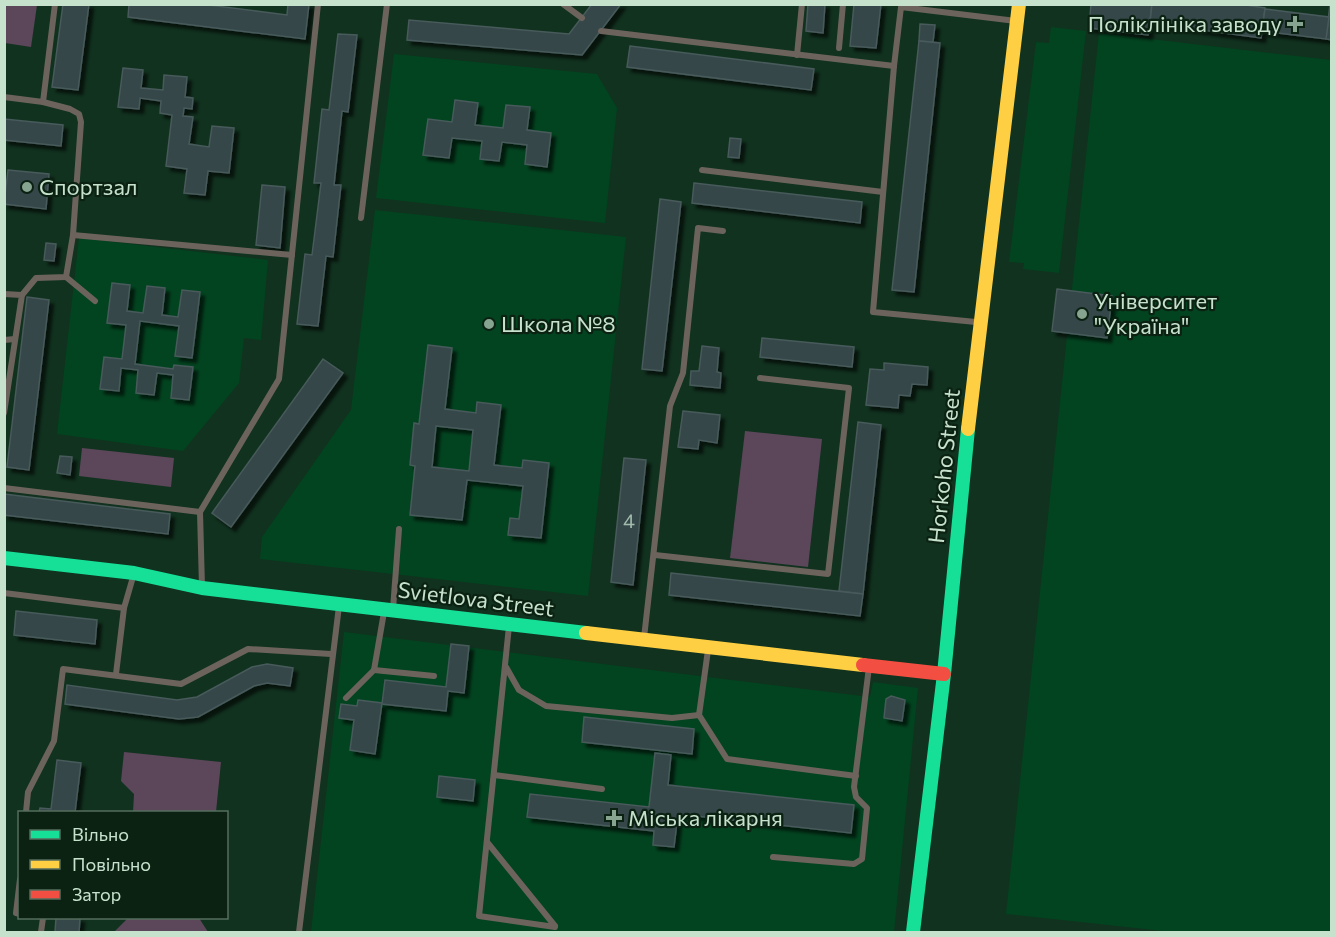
<svg xmlns="http://www.w3.org/2000/svg" width="1336" height="937" font-family="Commissioner,sans-serif">
<style>
.built{fill:#024420}
.green{fill:#5c465a}
.building{fill:#354748;stroke:#485a5b;stroke-width:1.5;fill-rule:evenodd;filter:url(#shadow)}
.lines{fill:none;stroke-linecap:round;stroke-linejoin:round}
.lane{stroke:#6d635d;stroke-width:6}
.fast{stroke:#16e098;stroke-width:14}
.slow{stroke:#ffcf43;stroke-width:14}
.jam{stroke:#f24e42;stroke-width:14}
.poi-dot{fill:#87a490;stroke:#0b2112;stroke-width:2}
.labels{text-anchor:middle;stroke-width:4.5;stroke-linejoin:round;paint-order:stroke}
.number-label{font-size:20px;fill:#a2bbac}
.poi-label{font-size:22px;fill:#c6e2cd;stroke:#0b2112;text-anchor:start}
.street-label{font-size:22px;fill:#c6e2cd;stroke:#0b2112}
</style>
<defs>
<filter id="shadow"><feDropShadow dx="4.5" dy="4.5" stdDeviation="1.5" flood-color="#0009"/></filter>
</defs>
<rect width="100%" height="100%" fill="#11321f"/>
<g class="built">
<path d="M1051 27 1086 31 1059 273 1023 269 1024 263 1009 262 1036 42 1049 43Z"/>
<path d="M1099 33 1331 60V932H1172L1006 914Z"/>
<path d="M394 54 597 74 617 108 605 223 376 198Z"/>
<path d="M375 210 626 237 588 596 260 559 262 537 351 410Z"/>
<path d="M79 238 268 260 261 340 244 338 239 383 183 451 57 434Z"/>
<path d="M344 632 870 697 873 682 918 688 894 932H311Z"/>
</g>
<g class="green">
<path d="M5 4 37 5 31 47 5 43Z"/>
<path d="M745 431 822 439 808 567 730 558Z"/>
<path d="M82 448 174 458 171 487 79 476Z"/>
<path d="M124 752 221 762 216 812H133L134 794 121 781Z"/>
<path d="M128 918H199L208 932H114Z"/>
</g>
<g class="building">
<path d="M63 4H89L78 90 52 87Z"/>
<path d="M129 4H201L287 15 288 4H309L305 39 128 17Z"/>
<path d="M592 4H621L582 55 407 40 409 20 569 34Z"/>
<path d="M808 4H825L823 33 806 31Z"/>
<path d="M854 4H881L876 48 850 46Z"/>
<path d="M1091 4H1152L1148 35 1089 28Z"/>
<path d="M1152 4H1239L1265 8 1261 38 1150 23Z"/>
<path d="M1330 4H1332V40L1326 39Z"/>
<path d="M1265 9 1329 17 1326 39 1262 31Z"/>
<path d="M920 24 935 25 933 42 919 41Z"/>
<path d="M338 34 357 35 348 112 342 111 334 185H341L333 257 326 256 318 326 297 324 305 254 312 255 321 183H314L322 109 329 110Z"/>
<path d="M919 41 940 43 914 292 892 290Z"/>
<path d="M630 46 814 69 811 90 627 67Z"/>
<path d="M123 68 143 70 141 88 163 90 164 75 187 77 185 97 193 98 192 109 184 108 183 116 193 117 189 144 209 147 212 126 234 128 229 173 208 171 205 195 184 193 187 169 166 166 172 115 160 113 161 101 140 98 139 109 118 107Z"/>
<path d="M455 100 478 103 475 125 503 128 506 105 530 107 527 130 551 133 547 167 525 164 527 145 502 142 499 161 480 159 482 141 452 138 449 158 423 155 428 119 452 122Z"/>
<path d="M4 119 63 125 61 146 4 140Z"/>
<path d="M730 138 741 139 739 158 728 157Z"/>
<path d="M8 170 49 174 46 209 4 204Z"/>
<path d="M694 183 862 202 860 223 692 203Z"/>
<path d="M262 185 285 187 280 248 256 245Z"/>
<path d="M660 199 681 202 662 371 642 369Z"/>
<path d="M46 243 56 244 54 261 44 260Z"/>
<path d="M112 283 130 285 127 311 143 313 147 286 165 288 162 315 178 317 182 290 200 292 192 358 175 356 179 326 140 321 135 364 173 369 174 365 193 367 189 400 171 398 173 375 157 373 154 395 136 393 138 370 121 368 119 391 100 389 104 357 122 359 126 325 107 323Z"/>
<path d="M1057 289 1112 296 1107 338 1052 331Z"/>
<path d="M27 297 49 300 29 470 7 467Z"/>
<path d="M762 338 854 347 852 367 760 357Z"/>
<path d="M428 345 452 348 445 409 476 413 477 402 501 405 494 465 522 468 523 460 549 463 541 538 508 535 510 518 519 519 523 486 467 480 462 520 410 515 415 466 410 465 414 423 419 424ZM436 426 473 430 469 471 432 467Z"/>
<path d="M702 346 719 348 717 372 721 373 720 388 690 385 691 371H699Z"/>
<path d="M323 359 343 373 231 527 212 513Z"/>
<path d="M884 363 928 367 927 385 912 384 910 396 899 395 898 408 866 405 870 369 884 370Z"/>
<path d="M683 411 720 415 717 443 699 440 698 449 678 447Z"/>
<path d="M858 422 881 425 863 594 839 591Z"/>
<path d="M60 456 72 457 70 475 57 473Z"/>
<path d="M624 458 646 460 633 585 611 582Z"/>
<path d="M4 494 170 514 168 534 4 515Z"/>
<path d="M671 573 863 594 860 616 669 595Z"/>
<path d="M16 611 97 620 95 644 14 635Z"/>
<path d="M451 644 469 646 464 693 448 691 446 711 382 704 385 680 446 687Z"/>
<path d="M267 664 293 668 290 686 267 683 254 686 198 717 179 719 65 704 67 685 177 700 197 697 252 667Z"/>
<path d="M891 696 905 700 902 721 884 718 886 699Z"/>
<path d="M358 700 382 703 375 754 350 750 354 720 339 718 341 704 357 706Z"/>
<path d="M584 717 694 729 692 754 582 742Z"/>
<path d="M655 753 671 755 668 785 854 805 851 833 678 814 674 847 653 845 654 831 527 817 530 794 649 807Z"/>
<path d="M57 760 81 763 75 812H39L40 808 51 809Z"/>
<path d="M439 776 475 780 473 801 437 797Z"/>
<path d="M56 918H80L79 932H55Z"/>
</g>
<g class="lines">
<g class="lane">
<path d="M563 4 582 18"/>
<path d="M601 31 894 66 901 7 1016 21"/>
<path d="M839 48 843 4"/>
<path d="M797 55 802 4"/>
<path d="M894 66 873 312 976 322"/>
<path d="M4 97 43 102 55 4"/>
<path d="M702 170 883 192"/>
<path d="M361 218 387 4"/>
<path d="M73 235 292 255"/>
<path d="M66 277 95 301"/>
<path d="M4 294 22 295 4 413"/>
<path d="M22 295 36 278 66 277 73 235 81 122 79 114 70 109 43 102"/>
<path d="M4 340 15 339"/>
<path d="M4 488 200 512"/>
<path d="M655 555 828 574 849 388 760 378"/>
<path d="M202 587 200 512 279 379 318 4"/>
<path d="M4 593 124 608"/>
<path d="M393 609 399 529"/>
<path d="M509 626 479 916 555 927"/>
<path d="M644 638 670 406 683 373 698 228 723 231"/>
<path d="M708 650 699 715 727 759 856 776"/>
<path d="M506 667 519 690 546 706 672 718 699 715"/>
<path d="M374 670 434 676"/>
<path d="M116 674 124 608 133 577"/>
<path d="M346 698 374 670 384 612"/>
<path d="M494 775 602 789"/>
<path d="M26 812 28 792 54 741 63 669 181 684 248 649 331 654"/>
<path d="M487 842 555 926"/>
<path d="M773 857 854 864 862 859 867 808 856 797 854 787 869 667"/>
<path d="M20 879 16 913 20 914"/>
<path d="M41 932 43 918"/>
<path d="M299 932 339 606"/>
</g>
<g class="fast">
<path d="M4 558 134 573 202 588 586 633"/>
<path d="M913 932 944 674 968 429"/>
</g>
<g class="slow">
<path d="M968 429 1019 4"/>
<path d="M586 633 863 665"/>
</g>
<path class="jam" d="M863 665 944 674"/>
</g>
<g class="poi-dot">
<path d="M1292 15h6v6h6v6h-6v6h-6v-6h-6v-6h6z"/>
<circle cx="27" cy="187" r="6"/>
<circle cx="1082" cy="314" r="6"/>
<circle cx="489" cy="324" r="6"/>
<path d="M611 809h6v6h6v6h-6v6h-6v-6h-6v-6h6z"/>
</g>
<g class="labels">
<g class="number-label">
<text x="629" y="528">4</text>
</g>
<g class="poi-label">
<text x="1282" y="32" text-anchor="end">Поліклініка заводу</text>
<text x="39" y="195">Спортзал</text>
<text x="1094" y="309">Університет<tspan x="1094" dy="25">"Україна"</tspan></text>
<text x="501" y="332">Школа №8</text>
<text x="628" y="826">Міська лікарня</text>
</g>
<g class="street-label">
<text transform="translate(944 466) rotate(-84)" y="8">Horkoho Street</text>
<text transform="translate(476 599) rotate(7)" y="8">Svietlova Street</text>
</g>
</g>
<rect width="1336" height="937" fill="none" stroke="#c6e2cd" stroke-width="12"/>
<rect x="18" y="811" width="210" height="108" fill="#0b2112" stroke="#566e5d" stroke-width="1.5"/>
<rect x="30" y="830" width="30" height="9" fill="#16e098" stroke="#566e5d" stroke-width="1.5"/>
<text x="72" y="841" font-size="18" fill="#c6e2cd">Вільно</text>
<rect x="30" y="860" width="30" height="9" fill="#ffcf43" stroke="#566e5d" stroke-width="1.5"/>
<text x="72" y="871" font-size="18" fill="#c6e2cd">Повільно</text>
<rect x="30" y="890" width="30" height="9" fill="#f24e42" stroke="#566e5d" stroke-width="1.5"/>
<text x="72" y="901" font-size="18" fill="#c6e2cd">Затор</text>
</svg>
